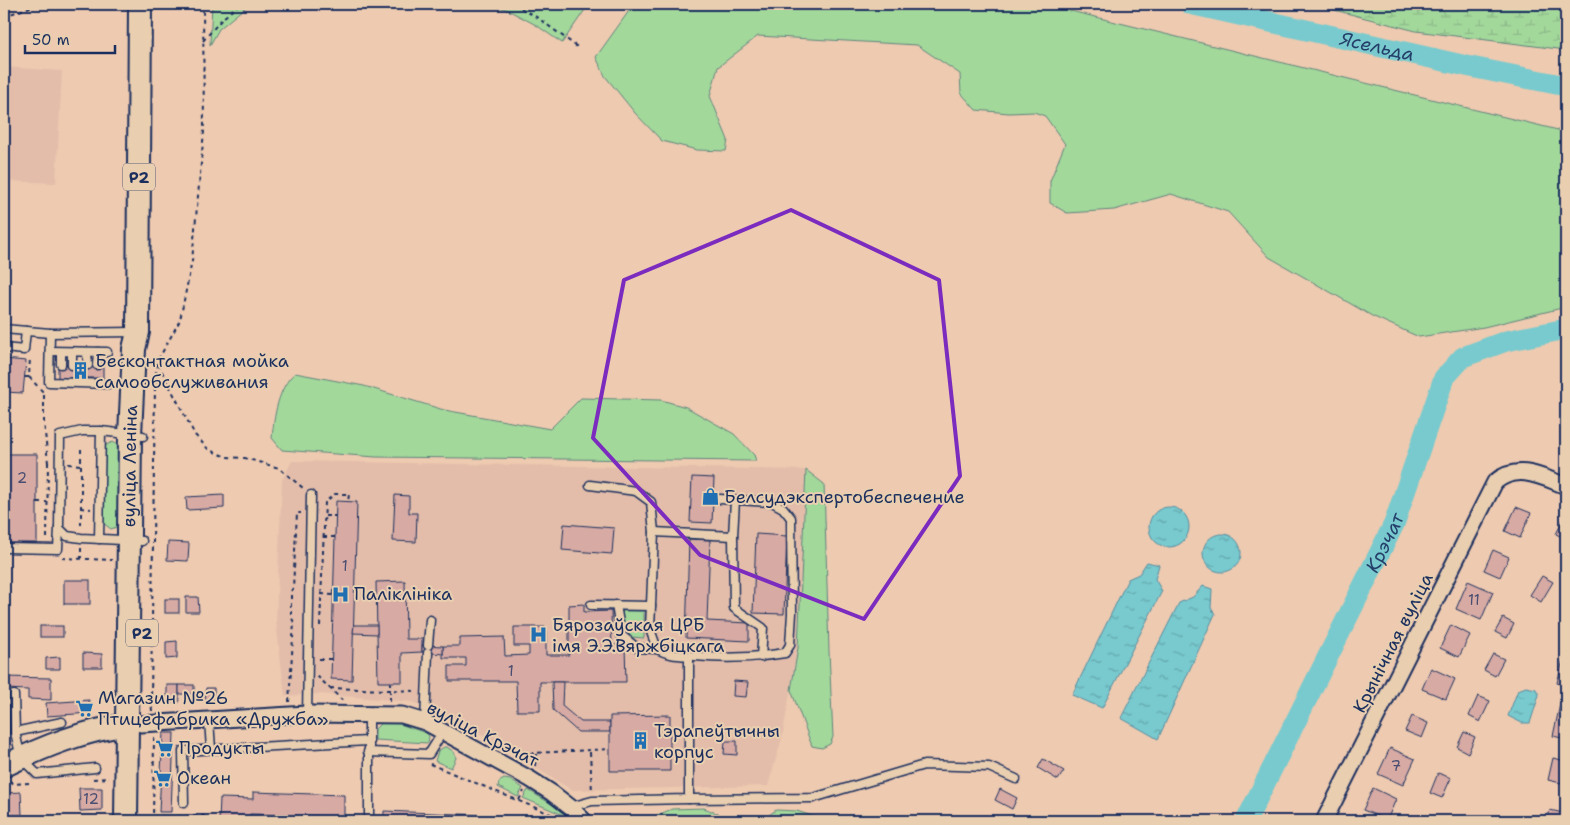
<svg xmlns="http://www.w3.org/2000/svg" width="1570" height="825" font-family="'Shantell Sans',sans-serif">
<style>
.built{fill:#e3bdaa}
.grass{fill:#a3d89b;stroke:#5f847c}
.wetland{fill:url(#wetland-marsh);stroke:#5f847c}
.water{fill:url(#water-ripples);stroke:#538ca1}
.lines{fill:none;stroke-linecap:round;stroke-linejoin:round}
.river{stroke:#78cace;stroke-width:21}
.building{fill:#d7aaa4;stroke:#1b2f5e}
.lane-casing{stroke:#1b2f5e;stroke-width:11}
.street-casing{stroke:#1b2f5e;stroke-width:19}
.secondary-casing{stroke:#1b2f5e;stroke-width:25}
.primary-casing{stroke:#1b2f5e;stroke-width:26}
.path{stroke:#1b2f5e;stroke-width:2;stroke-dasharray:4 4;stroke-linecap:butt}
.lane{stroke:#e9ceb0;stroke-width:8}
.street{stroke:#e9ceb0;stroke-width:15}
.secondary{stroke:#e9ceb0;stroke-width:21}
.primary{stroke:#e9ceb0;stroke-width:22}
.marked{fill:none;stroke:#7b2cbf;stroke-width:4;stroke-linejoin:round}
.labels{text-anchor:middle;stroke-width:4;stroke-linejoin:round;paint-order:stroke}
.number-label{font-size:15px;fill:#4a4e70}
.shield{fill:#e9ceb0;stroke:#595f77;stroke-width:1}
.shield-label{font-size:16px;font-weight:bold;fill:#1b2f5e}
.poi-label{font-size:18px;fill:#1b2f5e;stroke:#e9ceb0;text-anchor:start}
.street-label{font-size:18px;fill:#1b2f5e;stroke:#e9ceb0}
.water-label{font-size:19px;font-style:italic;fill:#243e69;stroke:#e9ceb0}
</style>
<defs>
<pattern id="wetland-marsh" width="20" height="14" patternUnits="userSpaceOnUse" patternTransform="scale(1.25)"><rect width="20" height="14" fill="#a3d89b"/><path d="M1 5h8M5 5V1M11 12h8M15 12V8" fill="none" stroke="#8cba88"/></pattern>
<pattern id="water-ripples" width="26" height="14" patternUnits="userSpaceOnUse" patternTransform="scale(1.25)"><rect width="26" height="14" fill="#78cace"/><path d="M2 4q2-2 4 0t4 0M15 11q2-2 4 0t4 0" fill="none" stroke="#62a4aa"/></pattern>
</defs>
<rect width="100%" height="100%" fill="#eecab0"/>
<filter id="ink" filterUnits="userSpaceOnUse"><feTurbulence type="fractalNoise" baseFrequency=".02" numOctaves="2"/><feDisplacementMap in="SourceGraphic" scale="10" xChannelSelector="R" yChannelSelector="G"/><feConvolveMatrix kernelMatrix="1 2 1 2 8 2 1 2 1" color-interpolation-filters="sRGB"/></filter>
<g filter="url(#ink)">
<g class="built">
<path d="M4 67 62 71 56 183 4 181Z"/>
<path d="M292 461 806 470 798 648 782 738 768 786 572 790 455 719 413 702 320 694 285 696 276 621 282 480Z"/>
</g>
<g class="grass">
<path d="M212 4H249L219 29 210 45Z"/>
<path d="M482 4H589L562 43 536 25 506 9Z"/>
<path d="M634 4H1042L1566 132V307L1484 327 1419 337 1372 316 1269 257 1228 212 1171 194 1114 210 1067 213 1050 203V181L1065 144 1045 116 1034 112 1009 113 976 110 961 93 960 74 917 45 758 36 718 67 710 96 728 140 726 151 697 150 662 141 635 113 605 76 596 57Z"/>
<path d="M295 373 364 386 444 410 550 429 581 398 661 400 686 407 734 434 754 455 756 461 376 457 282 450 272 438C274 417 278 387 295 373Z"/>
<path d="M113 442 124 449 119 526 111 529 103 523 104 449 106 445Z"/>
<path d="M806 470 824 484 829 652 833 737 830 744 822 748 812 746 791 690 798 648Z"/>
<path d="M622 611H644V638L632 637 623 629Z"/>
<path d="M394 722 426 733 429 736 428 743 375 740V729L381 723Z"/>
<path d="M444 747H447L454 752 456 758 451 768 435 761 438 751Z"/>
<path d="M504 779 510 780 523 788 518 797 498 787 499 782Z"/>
<path d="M528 790 560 809 572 819 569 821 561 814 523 798Z"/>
<path d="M704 808 736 821H643L672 809Z"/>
<path d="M776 810 797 811 827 821H769V815Z"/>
</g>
<path class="wetland" d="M1311 4H1566V50L1416 31Z"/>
<g class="water">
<circle cx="1169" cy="527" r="20"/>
<circle cx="1222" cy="553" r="19"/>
<path d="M1147 562 1159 565 1155 579 1162 591 1102 708 1072 695 1128 579 1139 574Z"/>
<path d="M1203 586 1212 589 1211 608 1215 614 1158 739 1121 718 1179 603 1193 597Z"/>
<path d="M1526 687 1536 689 1539 695 1530 723H1522L1508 716 1518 690Z"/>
</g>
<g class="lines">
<g class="river">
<path id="s1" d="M1190 4 1471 67 1566 86"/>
<path id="s2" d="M1246 821 1394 524 1444 378 1463 357 1506 341 1566 329"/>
</g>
</g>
<g class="building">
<path d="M4 359 26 361 23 393 4 392Z"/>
<path d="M58 364 103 365V378H58Z"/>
<path d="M7 454H37V543H6Z"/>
<path d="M692 477 714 478 712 523 690 522Z"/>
<path d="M224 495V508L187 510 186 497Z"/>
<path d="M395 495 409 496V513H417L416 542 393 541Z"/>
<path d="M336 501 357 502 352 680 331 679Z"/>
<path d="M1516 507 1531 513 1520 538 1505 531Z"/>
<path d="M1566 514V539L1556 534Z"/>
<path d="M564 524 614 528 612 554 562 550Z"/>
<path d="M756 534 787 536 784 614 753 613Z"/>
<path d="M689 539 710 540 707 621 749 623V641L686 638Z"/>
<path d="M168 542 189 543 188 561 167 560Z"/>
<path d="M1493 550 1509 557 1500 577 1484 570Z"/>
<path d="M1542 576 1553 582 1541 602 1530 595Z"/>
<rect x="64" y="580" width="26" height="24"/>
<path d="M405 581 406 639H422V652L402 653V682H378L376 582Z"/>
<path d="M1468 581 1493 592 1481 620 1456 609Z"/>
<path d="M186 597H198L199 612H186Z"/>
<rect x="165" y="599" width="14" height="14"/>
<path d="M584 604V612L611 611 612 645H625L626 682H540V711H517L516 681H449V666H466V658H443V646H460V638L504 637 505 656 529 655V646H514V627H546V655H569V605Z"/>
<path d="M1503 618 1514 624 1507 638 1495 632Z"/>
<path d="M354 625H377V634L353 633Z"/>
<path d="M1451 625 1470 635 1459 657 1440 648Z"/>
<rect x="40" y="626" width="23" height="11"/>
<path d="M177 641V658L166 659V642Z"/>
<path d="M422 645 443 646V654L422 652Z"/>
<path d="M83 653 102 654V667H83Z"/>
<path d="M1493 654 1504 659 1495 676 1484 670Z"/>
<path d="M60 657V669H46V658Z"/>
<path d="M1563 660 1566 661V686L1557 683Z"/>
<path d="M1431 668 1455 679 1446 699 1422 689Z"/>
<path d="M4 677 51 678V700L28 699V690L4 689Z"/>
<path d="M734 681 748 682 746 697 733 696Z"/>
<path d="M552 682H563L562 706 581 722H610V732H578L553 710Z"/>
<rect x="167" y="685" width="12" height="17"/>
<rect x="179" y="685" width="15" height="9"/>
<path d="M206 688H214V699H205Z"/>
<path d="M1563 691 1566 692V739L1553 736Z"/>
<path d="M1478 696 1490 701 1480 722 1469 716Z"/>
<path d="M89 700 90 713 47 716 46 703Z"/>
<rect x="4" y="712" width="5" height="35"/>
<path d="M670 715V771H610V716Z"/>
<path d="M1412 716 1428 723 1422 738 1405 731Z"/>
<path d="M1464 732 1475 737 1468 753 1457 747Z"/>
<path d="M163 733H174L171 812H159Z"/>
<path d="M725 741H737V755L724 754Z"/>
<path d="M1390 748 1415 759 1403 785 1378 774Z"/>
<path d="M1553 758 1566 761 1561 783 1548 780Z"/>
<path d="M1043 759 1064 771 1058 780 1038 768Z"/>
<path d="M1438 773 1451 778 1442 798 1430 793Z"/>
<path d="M79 788H102V810L80 811Z"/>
<path d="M1373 788 1396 799 1387 820 1363 810Z"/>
<path d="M1000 789 1017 798 1012 809 995 800Z"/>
<path d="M21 792 22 815H7L6 793Z"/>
<path d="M253 792 344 795V817L250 814 249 821H219L220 798 253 799Z"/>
<path d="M1550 810 1563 813 1561 821H1546Z"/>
<path d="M384 811 506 816V821H384Z"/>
</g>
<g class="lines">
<defs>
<g id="lane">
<path d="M4 329 50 333 136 332"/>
<path d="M50 333 49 382 108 384"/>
<path d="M4 348 24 350 26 331"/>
<path d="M50 351 107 352"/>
<path d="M72 352V365"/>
<path d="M87 353 88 365"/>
<path d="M61 364V352"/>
<path d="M97 365 98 352"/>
<path d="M590 485 636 491 651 502 654 532 650 629 657 649C670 656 680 655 695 656 725 659 754 658 785 653L790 645 792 613 791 518 783 508 772 502 720 499"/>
<path d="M654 532 733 536 735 500"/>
<path d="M733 536 734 608 763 628 761 657"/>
<path d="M99 539 101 431"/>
<path d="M142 541 81 538 67 536 59 528 60 436 82 431H101L143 436"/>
<path d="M5 548 58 549 59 528"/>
<path d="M591 605 651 606"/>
<path d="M616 605 621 635 637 648 657 649"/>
<path d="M428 645 430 620"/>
<path d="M14 695 15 732"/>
<path d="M307 714 311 495"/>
<path d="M369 715V821"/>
<path d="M209 720 211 749"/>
<path d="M62 722 15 732 21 758 37 774 95 768"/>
<path d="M425 722 428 653"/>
<path d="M368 752 429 754 442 733"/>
<path d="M689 799 813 798 924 765 989 767 1016 779"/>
<path d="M184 803 183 751 368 741"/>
<path d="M570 807 592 801 689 799V656"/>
</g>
<g id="street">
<path d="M141 724 307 714 402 715 425 722 530 779 552 793 570 807 584 821"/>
<path d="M1324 821 1495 482C1518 463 1542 477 1566 486"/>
</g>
<path id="secondary" d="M4 766C43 747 84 730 128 725"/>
<g id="primary">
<path id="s3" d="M126 821 130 435 134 349 138 332 140 4"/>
</g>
</defs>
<use href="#lane" class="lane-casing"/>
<use href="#street" class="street-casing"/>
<use href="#secondary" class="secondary-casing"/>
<use href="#primary" class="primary-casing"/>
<g class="path">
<path d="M78 4H80"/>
<path d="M514 4 538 18 580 49"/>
<path d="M4 16 40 4"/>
<path d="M203 41 221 20 239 4"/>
<path d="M158 364 195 435 209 450 227 457 245 458 279 468 303 488"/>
<path d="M25 377H29L30 357"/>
<path d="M29 377 44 393V422L48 463"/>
<path d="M68 464 81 465"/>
<path d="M37 502H47"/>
<path d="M81 508 91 509"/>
<path d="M325 516H336"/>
<path d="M81 525V448"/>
<path d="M323 537H335"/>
<path d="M47 538 48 463 51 464"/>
<path d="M81 548V559"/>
<path d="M62 558 112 560"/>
<path d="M321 594 333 595"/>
<path d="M320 626 325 502 335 494H349L348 502"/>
<path d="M319 659H331"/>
<path d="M317 676 342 700"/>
<path d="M330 688 417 691"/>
<path d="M390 701V682"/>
<path d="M289 702 294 622 291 617V591L293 588 297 513H301"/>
<path d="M152 711 151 700 155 385 157 362 180 320 192 261 204 131 203 4"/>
<path d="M590 752 592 792"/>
<path d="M514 754 610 749"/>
<path d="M430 764 560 818"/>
<path d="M535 766 536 754"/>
<path d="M93 779 109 778"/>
<path d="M10 781 14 784 31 783"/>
<path d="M519 800 524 791"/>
<path d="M153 817 206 816 211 821"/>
<path d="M153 821 154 736"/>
</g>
<use href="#lane" class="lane"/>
<use href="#street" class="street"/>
<use href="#secondary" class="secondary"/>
<use href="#primary" class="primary"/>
</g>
</g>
<path class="marked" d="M791 210 939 280 960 476 864 619 700 555 593 438 624 280Z"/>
<defs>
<symbol id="building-bare" viewBox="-9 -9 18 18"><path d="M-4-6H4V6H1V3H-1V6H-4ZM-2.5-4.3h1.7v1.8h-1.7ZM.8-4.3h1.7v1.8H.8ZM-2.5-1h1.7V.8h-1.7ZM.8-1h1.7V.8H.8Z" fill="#1f6fb2" stroke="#e9ceb0" stroke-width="2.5" paint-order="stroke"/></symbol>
<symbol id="shop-bare" viewBox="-9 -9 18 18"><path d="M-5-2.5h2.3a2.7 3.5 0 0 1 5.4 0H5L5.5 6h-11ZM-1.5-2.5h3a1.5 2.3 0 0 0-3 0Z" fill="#1f6fb2" stroke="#e9ceb0" stroke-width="2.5" paint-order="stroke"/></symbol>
<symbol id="hospital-bare" viewBox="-9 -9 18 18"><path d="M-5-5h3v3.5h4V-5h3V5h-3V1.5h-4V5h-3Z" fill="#1f6fb2" stroke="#e9ceb0" stroke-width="2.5" paint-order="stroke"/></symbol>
<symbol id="supermarket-bare" viewBox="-9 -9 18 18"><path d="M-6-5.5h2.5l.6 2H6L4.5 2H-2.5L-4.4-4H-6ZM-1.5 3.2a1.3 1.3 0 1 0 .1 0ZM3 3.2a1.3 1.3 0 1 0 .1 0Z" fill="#1f6fb2" stroke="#e9ceb0" stroke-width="2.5" paint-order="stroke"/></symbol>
</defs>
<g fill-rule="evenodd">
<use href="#building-bare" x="68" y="358" width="25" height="25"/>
<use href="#shop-bare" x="698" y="484" width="25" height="25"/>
<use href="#hospital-bare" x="328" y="582" width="25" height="25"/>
<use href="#hospital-bare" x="526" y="622" width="25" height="25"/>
<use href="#supermarket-bare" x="72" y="696" width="25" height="25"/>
<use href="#building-bare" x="628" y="728" width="25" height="25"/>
<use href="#supermarket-bare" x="152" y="736" width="25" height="25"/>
<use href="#supermarket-bare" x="150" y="766" width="25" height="25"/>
</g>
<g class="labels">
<g class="number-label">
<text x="22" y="483">2</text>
<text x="345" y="571">1</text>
<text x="1474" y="605">11</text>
<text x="511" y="676">1</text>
<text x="1396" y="771">7</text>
<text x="91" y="804">12</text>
</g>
<g class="shield">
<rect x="123" y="163.5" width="32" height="27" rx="4"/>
<rect x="126" y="619.5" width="32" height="27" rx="4"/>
</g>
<g class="shield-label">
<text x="139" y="183">Р2</text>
<text x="142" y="639">Р2</text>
</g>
<g class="poi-label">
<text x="95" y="367">Бесконтактная мойка<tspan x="95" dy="21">самообслуживания</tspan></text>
<text x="724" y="503">Белсудэкспертобеспечение</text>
<text x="354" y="600">Паліклініка</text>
<text x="552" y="631">Бярозаўская ЦРБ<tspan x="552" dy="21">імя Э.Э.Вяржбіцкага</tspan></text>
<text x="98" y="704">Магазин №26<tspan x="98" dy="21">Птицефабрика «Дружба»</tspan></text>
<text x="654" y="737">Тэрапеўтычны<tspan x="654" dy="21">корпус</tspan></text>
<text x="179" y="754">Продукты</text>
<text x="177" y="784">Океан</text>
</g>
<g class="street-label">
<text dy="6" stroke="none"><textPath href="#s3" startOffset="355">вуліца Леніна</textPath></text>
<text transform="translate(1393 643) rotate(-63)" y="6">Крынічная вуліца</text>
<text transform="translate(483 734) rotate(27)" y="6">вуліца Крэчат</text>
</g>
<g class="water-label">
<text dy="7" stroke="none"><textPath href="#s1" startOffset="192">Ясельда</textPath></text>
<text dy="7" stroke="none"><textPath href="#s2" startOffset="311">Крэчат</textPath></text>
</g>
</g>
<rect width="1570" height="825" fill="none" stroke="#e9ceb0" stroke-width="20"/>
<rect x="10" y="10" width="1550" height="805" fill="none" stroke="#1b2f5e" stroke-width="2" filter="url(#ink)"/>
<path d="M25 45v8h90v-8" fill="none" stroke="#1b2f5e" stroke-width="2.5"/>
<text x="32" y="45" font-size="15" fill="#1b2f5e" stroke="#e9ceb0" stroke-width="4" paint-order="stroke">50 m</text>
</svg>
